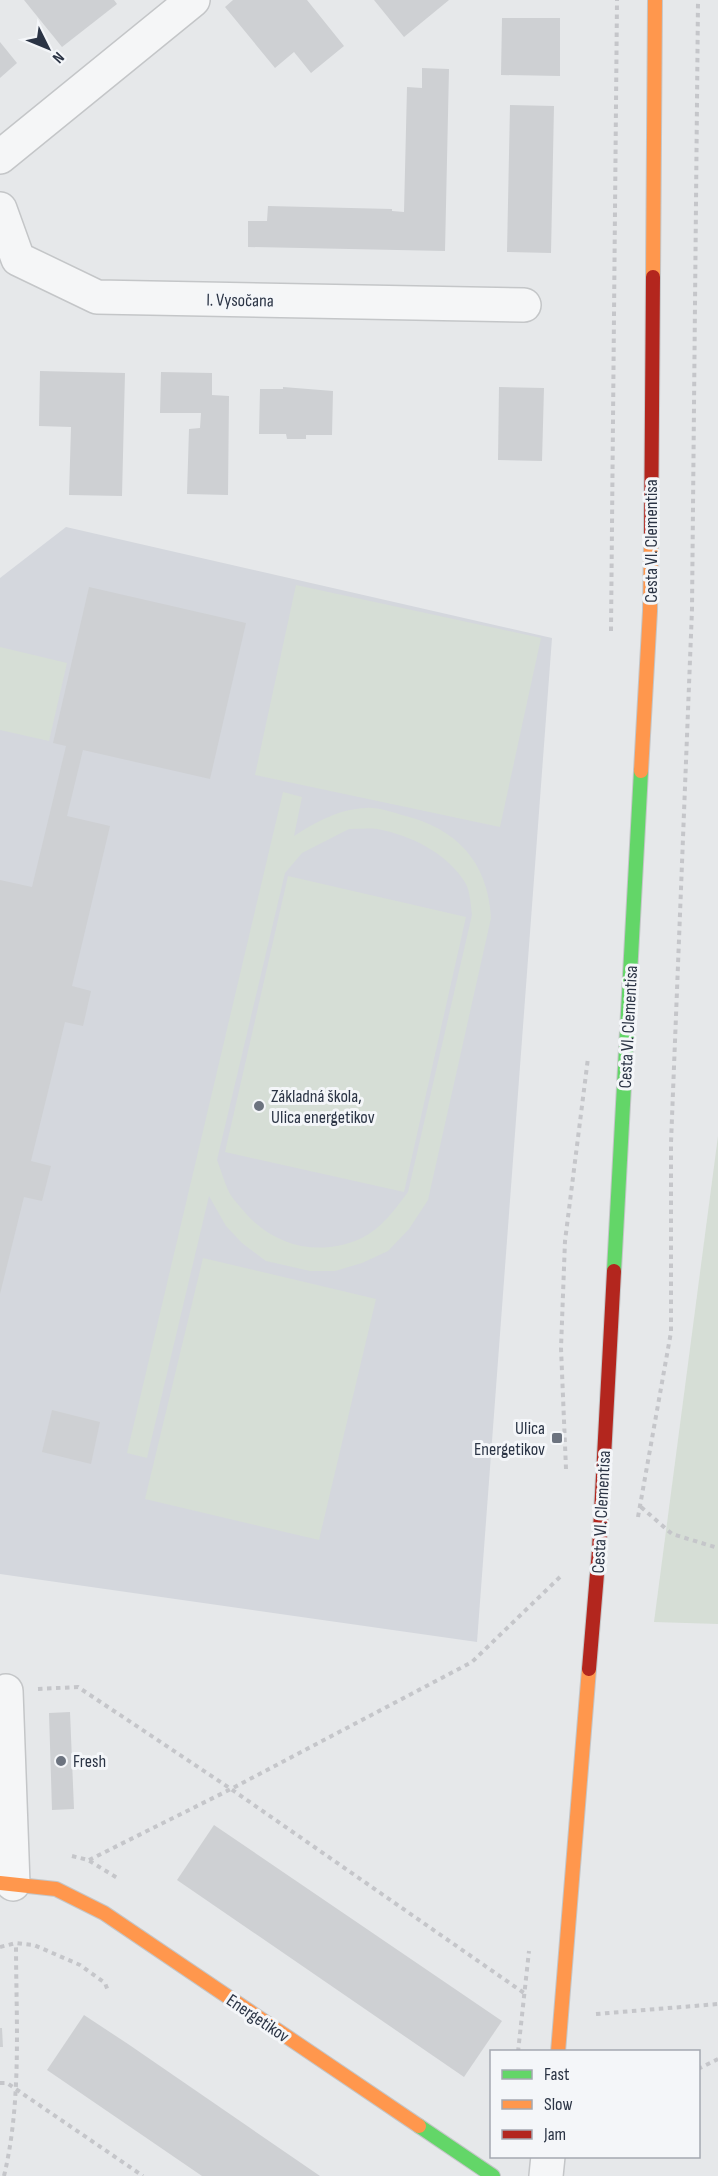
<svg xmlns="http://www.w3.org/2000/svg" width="718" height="2176" font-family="'Sofia Sans Condensed',sans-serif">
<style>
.built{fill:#d4d7dd}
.green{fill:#d6ded6;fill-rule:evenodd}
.building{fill:#ced0d3}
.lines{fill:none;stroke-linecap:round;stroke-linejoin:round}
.street-casing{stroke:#c4c6c8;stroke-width:36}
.fast-casing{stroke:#c4c6c8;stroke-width:16}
.slow-casing{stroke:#c4c6c8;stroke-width:16}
.jam-casing{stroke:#c4c6c8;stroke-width:16}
.path{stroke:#c5c6ca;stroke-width:4;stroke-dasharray:4.5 4.5;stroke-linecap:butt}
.street{stroke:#f5f6f7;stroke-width:33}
.fast{stroke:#63d668;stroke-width:14}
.slow{stroke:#ff974d;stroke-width:14}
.jam{stroke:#b3261e;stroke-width:14}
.poi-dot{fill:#6c737f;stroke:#f4f6f9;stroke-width:2}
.labels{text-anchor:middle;stroke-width:6;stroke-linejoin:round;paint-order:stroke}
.street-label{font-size:18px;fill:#2b3445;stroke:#f4f6f9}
.poi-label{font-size:18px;fill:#2b3445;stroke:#f4f6f9;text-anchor:start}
</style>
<rect width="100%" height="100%" fill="#e6e8ea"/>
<path class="built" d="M66 527 552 638 477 1642 0 1574V578Z"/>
<g class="green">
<path d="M296 585 541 638 500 827 255 775Z"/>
<path d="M0 647 67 663 49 741 0 730Z"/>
<path d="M283 792 302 797 294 836C316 822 339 809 366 808 377 807 391 812 402 815 456 828 488 861 491 918L428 1200 409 1229 388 1251 362 1263 335 1271H310L266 1261 242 1243 226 1226 209 1196 147 1458 127 1453ZM349 829C358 829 368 828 377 829 410 835 448 853 466 884 470 892 471 906 472 915L408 1192C395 1209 382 1228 362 1238 318 1258 272 1246 242 1209 237 1203 231 1197 228 1190 224 1181 221 1170 217 1160L285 873 302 853Z"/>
<path d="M288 876 466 917 404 1192 225 1152Z"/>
<path d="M718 1136V1624L654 1622Z"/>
<path d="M203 1258 376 1299 319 1540 145 1499Z"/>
</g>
<g class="building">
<path d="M24 0H114L117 4 62 47Z"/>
<path d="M233 0H307L344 46 311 73 294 52 275 68 225 7Z"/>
<path d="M374 0H449L404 37Z"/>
<path d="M502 18H560V76L501 75Z"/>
<path d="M0 42 17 63 0 78Z"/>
<path d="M422 68 449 69 445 251 248 247V221H267L268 206 392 209V211L404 212 407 87 422 88Z"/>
<path d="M510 105 554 106 551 253 507 252Z"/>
<path d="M40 371 125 373 122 496 69 495 71 427 39 426Z"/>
<path d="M161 372 212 373V395L229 396 228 495 187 494 189 429 200 428 201 413H160Z"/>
<path d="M283 387 333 391 332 435H306V439H287L286 434H259L260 389H283Z"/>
<path d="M499 387 544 388 542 461 498 460Z"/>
<path d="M89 587 246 623 210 779 83 750 67 816 110 826 72 986 91 991 83 1026 65 1022 31 1161 51 1166 42 1201 24 1197 0 1294V880L32 887 66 746 53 743Z"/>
<path d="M52 1410 100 1422 91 1464 42 1452Z"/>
<path d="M70 1712 74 1809 52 1810 49 1713Z"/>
<path d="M214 1825 502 2021 464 2077 177 1880Z"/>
<path d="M84 2015 128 2044 320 2176H202L47 2070Z"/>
<path d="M0 2028H2L3 2047H0Z"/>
</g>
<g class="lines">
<defs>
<g id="street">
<path d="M0 157 193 0"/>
<path d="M0 209 18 259 97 297 524 305"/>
<path d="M6 1691 13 1884"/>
<path d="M546 2176 548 2156"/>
</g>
<g id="fast">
<path d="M614 1271 641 771"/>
<path d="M419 2126 493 2176"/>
</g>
<g id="slow">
<path d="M653 277 655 0"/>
<path d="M641 771 650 611 651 542"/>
<path d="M0 1883 56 1889 104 1913 419 2126"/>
<path d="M558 2052 589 1669"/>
</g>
<g id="jam">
<path d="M651 542 653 277"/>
<path d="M589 1669 599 1550 614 1271"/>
</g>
</defs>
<use href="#street" class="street-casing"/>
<use href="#fast" class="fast-casing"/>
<use href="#slow" class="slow-casing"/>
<use href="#jam" class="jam-casing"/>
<g class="path">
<path d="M611 631 617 0"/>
<path d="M566 1469 561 1348 565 1241 588 1058"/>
<path d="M641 1507 672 1534 718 1548"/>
<path d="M638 1517 671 1332V1143L692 609 698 0"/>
<path d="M38 1689 78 1687 231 1789 524 1993"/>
<path d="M72 1856 88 1860 119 1879"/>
<path d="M89 1860 231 1789 472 1662 562 1575"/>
<path d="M0 1947 16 1943 34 1945 80 1965 105 1983 108 1991"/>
<path d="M596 2014 718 2004"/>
<path d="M518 2052 529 1951"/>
<path d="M698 2069 718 2059"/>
<path d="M0 2083H7L143 2176"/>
<path d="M4 2176C22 2101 16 2020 16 1943"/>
</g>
<use href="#street" class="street"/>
<use href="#fast" class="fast"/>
<use href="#slow" class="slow"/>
<use href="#jam" class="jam"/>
</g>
<g class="poi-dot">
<circle cx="259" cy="1106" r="6"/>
<rect x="551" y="1432" width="12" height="12" rx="3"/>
<circle cx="61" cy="1761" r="6"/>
</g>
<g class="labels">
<g class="street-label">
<text transform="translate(240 300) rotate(1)" y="6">I. Vysočana</text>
<text transform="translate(651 541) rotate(-90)" y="6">Cesta Vl. Clementisa</text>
<text transform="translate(628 1027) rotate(-87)" y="6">Cesta Vl. Clementisa</text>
<text transform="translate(601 1512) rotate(-87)" y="6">Cesta Vl. Clementisa</text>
<text transform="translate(258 2018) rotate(34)" y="6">Energetikov</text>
</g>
<g class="poi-label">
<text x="271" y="1102">Základná škola,<tspan x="271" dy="21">Ulica energetikov</tspan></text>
<text x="545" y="1434" text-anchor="end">Ulica<tspan x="545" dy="21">Energetikov</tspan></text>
<text x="73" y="1767">Fresh</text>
</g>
</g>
<rect x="490" y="2050" width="210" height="108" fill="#f4f6f9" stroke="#a4a8b1" stroke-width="1.5"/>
<rect x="502" y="2070" width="30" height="9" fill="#63d668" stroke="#a4a8b1" stroke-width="1.5"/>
<text x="544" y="2080" font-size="18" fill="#2b3445">Fast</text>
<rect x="502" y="2100" width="30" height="9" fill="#ff974d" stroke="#a4a8b1" stroke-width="1.5"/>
<text x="544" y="2110" font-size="18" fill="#2b3445">Slow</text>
<rect x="502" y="2130" width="30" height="9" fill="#b3261e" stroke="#a4a8b1" stroke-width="1.5"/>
<text x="544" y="2140" font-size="18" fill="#2b3445">Jam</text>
<g transform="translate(48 48) rotate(133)" stroke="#f4f6f9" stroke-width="4.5" paint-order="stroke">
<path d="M0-4.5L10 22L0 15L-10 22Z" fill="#2b3445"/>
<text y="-9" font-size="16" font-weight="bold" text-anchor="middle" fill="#2b3445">N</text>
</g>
</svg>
